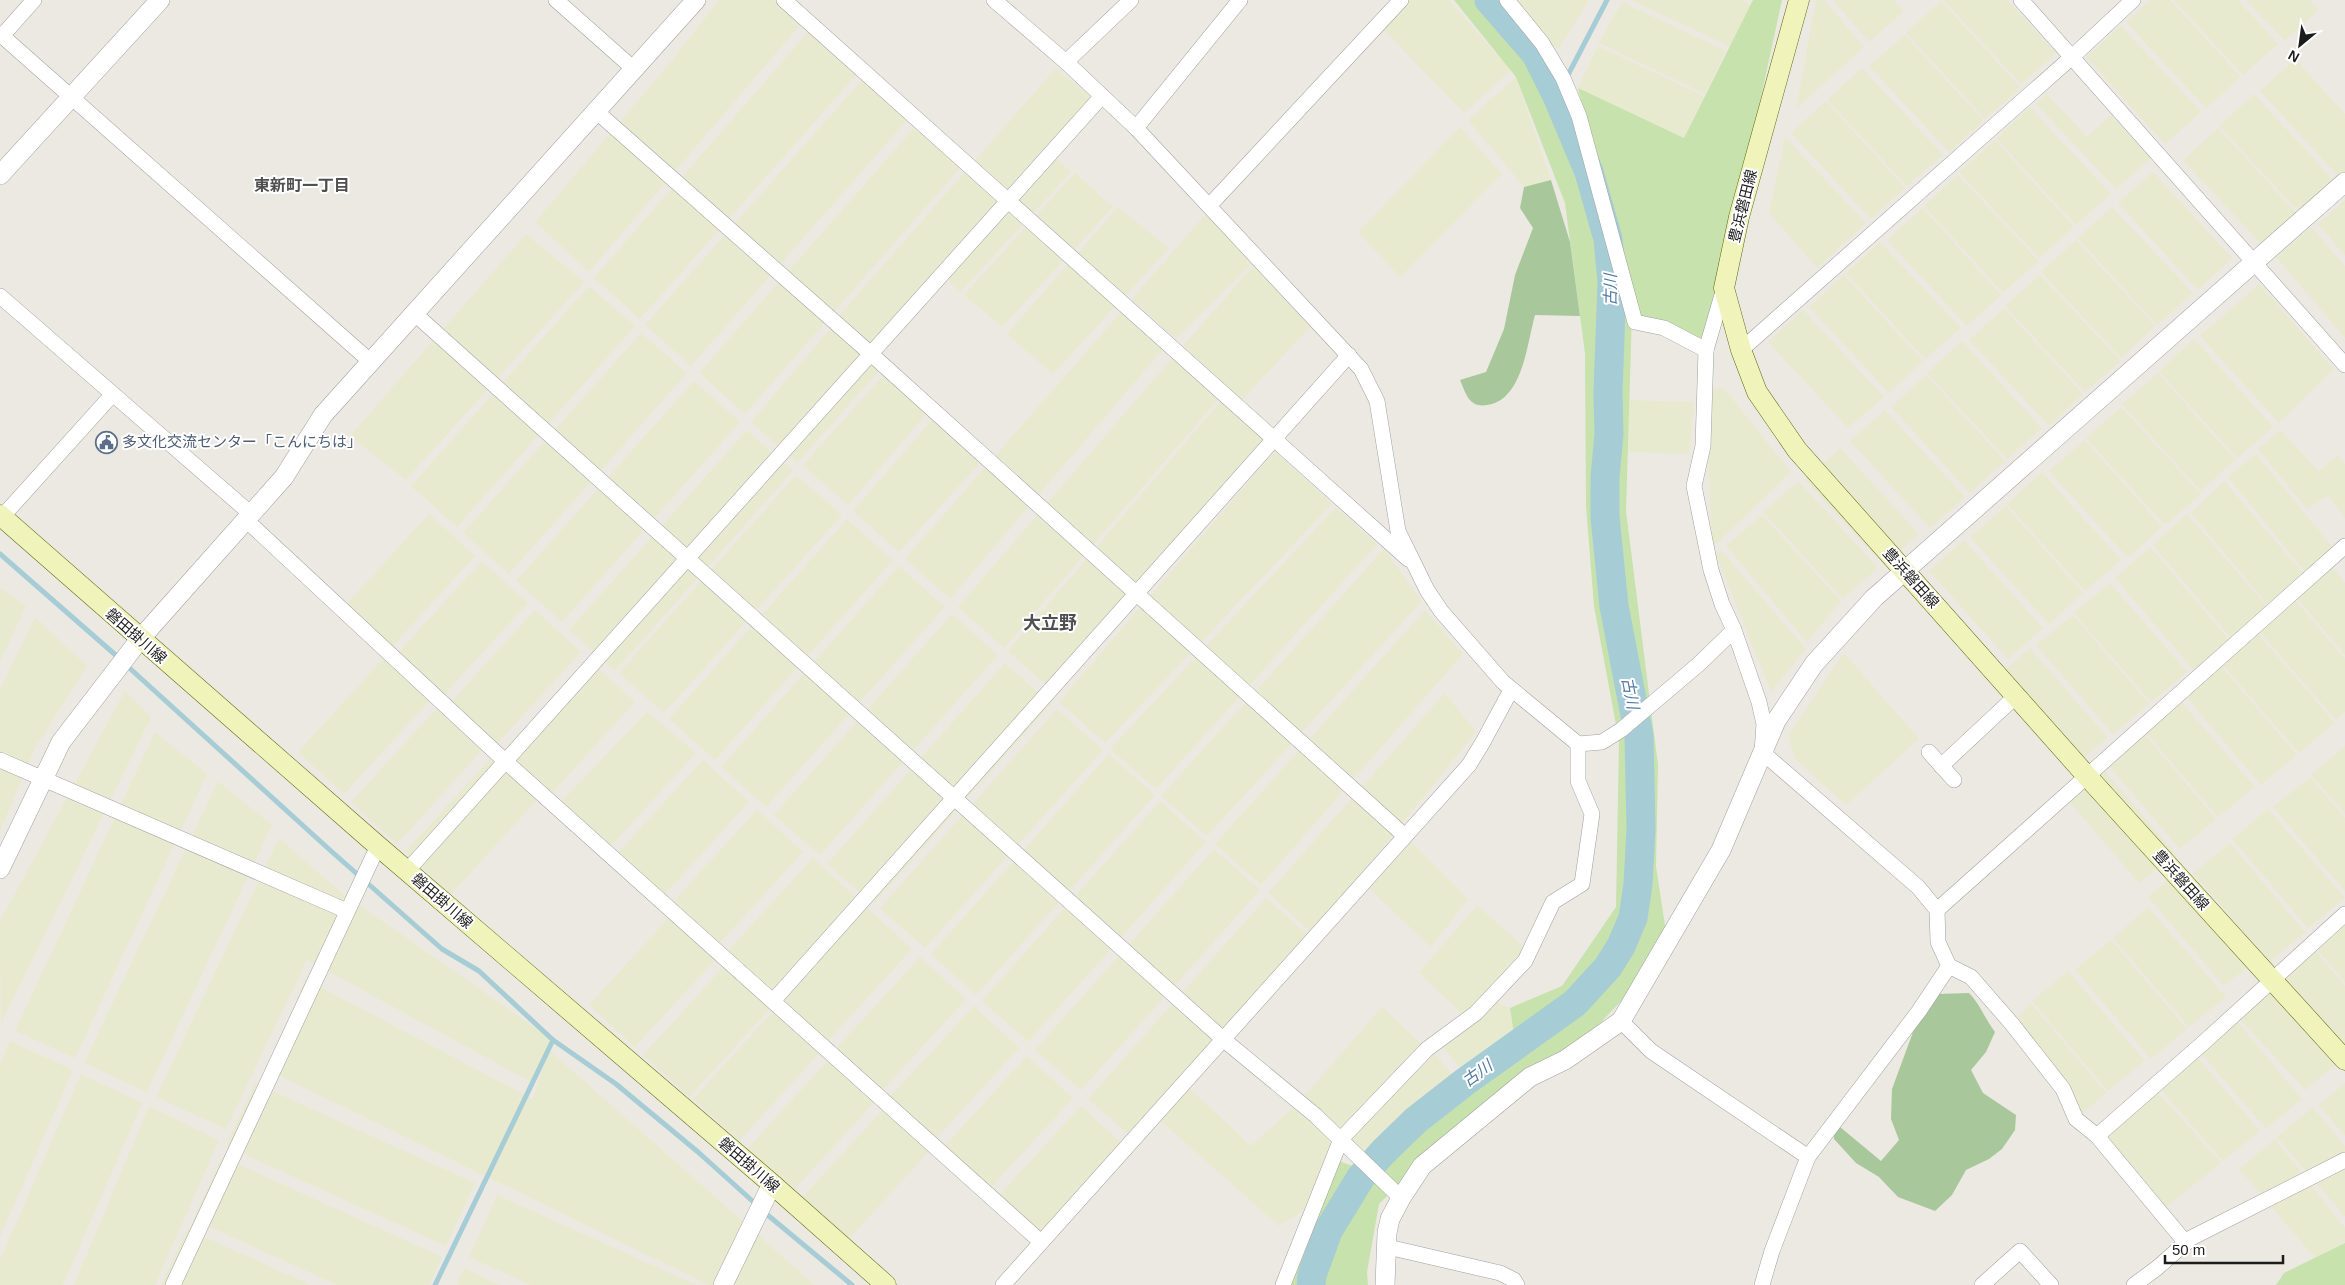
<svg xmlns="http://www.w3.org/2000/svg" width="2345" height="1285" font-family="Helvetica,'Noto Sans JP',sans-serif">
<style>
.farmland{fill:#e8eacf}
.grass{fill:#c7e2ac}
.forest{fill:#a8c89b}
.lines{fill:none;stroke-linecap:round;stroke-linejoin:round}
.stream{stroke:#a6ccd6;stroke-width:5}
.river{stroke:#a6ccd6;stroke-width:29}
.minor-casing{stroke:#a0a0a0;stroke-width:16}
.tertiary-casing{stroke:#a0a0a0;stroke-width:20}
.secondary-casing{stroke:#5e670e;stroke-width:21}
.minor{stroke:#fff;stroke-width:15}
.tertiary{stroke:#fff;stroke-width:19}
.secondary{stroke:#f0f3ba;stroke-width:20}
.labels{text-anchor:middle;stroke-width:4;stroke-linejoin:round;paint-order:stroke}
.street-label{font-size:15px;fill:#1c1c1c;stroke:#fff}
.service-label{font-size:15px;fill:#4e5e75;stroke:#fff;text-anchor:start}
.neighbourhood-label{font-size:16px;font-weight:bold;fill:#4f4f4f;stroke:#fff}
.water-label{font-size:16px;font-style:italic;fill:#527aa2;stroke:#fff}
.quarter-label{font-size:18px;font-weight:bold;fill:#4f4f4f;stroke:#fff}
</style>
<rect width="100%" height="100%" fill="#ece9e2"/>
<g class="farmland">
<path d="M719 0H773L800 25 589 272 535 222 669 64Z"/>
<path d="M1401 0H1448L1511 70 1464 113 1378 24Z"/>
<path d="M1511 0H1589L1558 50Z"/>
<path d="M1631 0H1742L1751 5 1731 47Z"/>
<path d="M1816 0H1824L1864 47 1796 109Z"/>
<path d="M1833 0H1894L1904 11 1869 42Z"/>
<path d="M1943 0H2007L2056 53 2021 84Z"/>
<path d="M2151 0H2170L2241 77 2206 108 2126 22Z"/>
<path d="M2174 0H2238L2278 44 2243 75Z"/>
<path d="M2246 0H2310L2319 10 2285 41Z"/>
<path d="M1941 1 2021 88 1985 119 1906 33Z"/>
<path d="M1622 2 1726 51 1705 94 1599 43Z"/>
<path d="M2121 26 2201 112 2165 144 2086 57Z"/>
<path d="M809 31 857 74 640 319 594 278Z"/>
<path d="M1905 35 1984 121 1949 152 1869 66Z"/>
<path d="M1598 46 1704 96 1684 138 1578 88Z"/>
<path d="M2295 59 2345 114V172L2339 177 2260 91Z"/>
<path d="M1862 68 1943 155 1907 186 1827 100Z"/>
<path d="M1055 69 1092 97 1046 146 868 346 837 318Z"/>
<path d="M1516 77 1551 180 1524 187 1468 120Z"/>
<path d="M862 80 907 120 691 366 645 325Z"/>
<path d="M2047 94 2087 137 2111 115 2151 158 2116 189 2036 104Z"/>
<path d="M2254 94 2334 181 2299 212 2219 126Z"/>
<path d="M1826 101 1905 188 1871 219 1791 133Z"/>
<path d="M2030 107 2111 194 2076 225 1996 138Z"/>
<path d="M1460 127 1502 174 1400 277 1358 232Z"/>
<path d="M914 128 960 168 745 414 699 373Z"/>
<path d="M2218 128 2297 214 2262 245 2183 160Z"/>
<path d="M1785 137 1866 223 1817 268 1769 213Z"/>
<path d="M1995 140 2074 227 2039 258 1959 172Z"/>
<path d="M1053 156 1071 172 960 292 946 278Z"/>
<path d="M2153 172 2232 258 2198 290 2118 203Z"/>
<path d="M1075 173 1113 207 1002 327 964 295Z"/>
<path d="M1958 175 2039 261 2003 293 1924 206Z"/>
<path d="M2345 200V256L2318 224Z"/>
<path d="M1118 207 1169 248 1053 374 1007 334Z"/>
<path d="M2112 207 2193 293 2157 325 2078 238Z"/>
<path d="M1923 208 2001 295 1967 326 1887 240Z"/>
<path d="M1209 210 1252 263 1176 339 1132 299Z"/>
<path d="M2311 227 2345 266V338L2276 257Z"/>
<path d="M526 234 584 282 406 480 350 436Z"/>
<path d="M2076 240 2155 326 2121 358 2041 272Z"/>
<path d="M1880 242 1961 328 1925 359 1846 273Z"/>
<path d="M1254 265 1310 327 1242 400 1183 346Z"/>
<path d="M1844 275 1923 361 1889 393 1809 307Z"/>
<path d="M2040 275 2121 361 2085 392 2005 306Z"/>
<path d="M2259 284 2334 369 2279 423 2200 336Z"/>
<path d="M589 286 635 326 457 527 411 486Z"/>
<path d="M2004 308 2083 394 2049 426 1969 340Z"/>
<path d="M1803 310 1884 397 1848 428 1768 342Z"/>
<path d="M1122 311 1164 348 950 599 905 559Z"/>
<path d="M831 328 879 371 797 463 751 422Z"/>
<path d="M641 333 687 373 509 574 463 533Z"/>
<path d="M2194 339 2273 427 2237 458 2159 371Z"/>
<path d="M1962 341 2042 428 2007 459 1927 373Z"/>
<path d="M1174 356 1219 398 1004 648 958 607Z"/>
<path d="M2158 373 2235 460 2201 491 2122 404Z"/>
<path d="M884 375 926 414 848 505 803 465Z"/>
<path d="M1926 375 2005 461 1970 493 1891 407Z"/>
<path d="M694 381 740 422 562 622 516 581Z"/>
<path d="M1723 387 1791 472 1712 548 1708 458 1712 389Z"/>
<path d="M1627 400 1694 402 1689 454 1627 452Z"/>
<path d="M1221 401 1264 439 1046 685 1008 651Z"/>
<path d="M2121 407 2201 494 2165 525 2086 438Z"/>
<path d="M1885 410 1965 497 1930 528 1850 441Z"/>
<path d="M932 420 980 463 899 552 853 511Z"/>
<path d="M747 430 793 471 615 671 569 630Z"/>
<path d="M2280 430 2319 471 2338 455 2345 464V518L2328 496 2307 509 2258 449Z"/>
<path d="M2085 440 2162 527 2128 558 2049 471Z"/>
<path d="M1840 448 1919 534 1884 565 1805 480Z"/>
<path d="M1275 451 1332 504 1105 743 1059 702Z"/>
<path d="M2256 454 2335 550 2306 573 2228 477Z"/>
<path d="M2042 472 2121 560 2085 591 2007 504Z"/>
<path d="M796 475 842 515 664 713 619 673Z"/>
<path d="M1798 481 1878 568 1843 599 1763 512Z"/>
<path d="M2224 481 2304 575 2268 605 2191 513Z"/>
<path d="M2006 506 2083 593 2049 624 1970 537Z"/>
<path d="M1336 507 1377 544 1156 789 1110 749Z"/>
<path d="M429 514 475 556 389 650 343 608Z"/>
<path d="M2187 514 2268 608 2231 638 2153 545Z"/>
<path d="M1762 515 1841 601 1807 642 1726 546Z"/>
<path d="M847 519 893 560 715 760 669 719Z"/>
<path d="M1964 540 2043 628 2008 659 1929 571Z"/>
<path d="M2150 547 2229 640 2194 670 2115 578Z"/>
<path d="M1384 549 1422 601 1207 836 1161 796Z"/>
<path d="M1721 550 1806 649 1771 692 1716 555Z"/>
<path d="M482 561 528 603 442 697 396 655Z"/>
<path d="M899 566 945 607 766 807 721 767Z"/>
<path d="M2333 568 2345 583V655L2297 598Z"/>
<path d="M2110 583 2187 672 2151 702 2074 613Z"/>
<path d="M0 588 26 606 0 662Z"/>
<path d="M2295 600 2345 659V712L2336 720 2259 631Z"/>
<path d="M535 610 581 652 495 746 449 704Z"/>
<path d="M1425 610 1463 654 1261 885 1215 844Z"/>
<path d="M952 614 998 655 820 855 774 815Z"/>
<path d="M2073 615 2149 704 2113 734 2036 645Z"/>
<path d="M35 617 87 666 35 748 0 831V690Z"/>
<path d="M2258 634 2335 723 2299 753 2222 664Z"/>
<path d="M2030 648 2108 738 2071 768 1995 679Z"/>
<path d="M1844 653 1919 739 1846 805 1795 759 1788 736Z"/>
<path d="M384 658 430 700 344 794 298 752Z"/>
<path d="M589 660 635 702 549 796 503 754Z"/>
<path d="M1005 663 1051 704 873 904 827 864Z"/>
<path d="M2221 666 2297 755 2261 785 2185 696Z"/>
<path d="M125 691 151 717 1 1024 0 921Z"/>
<path d="M1445 693 1476 732 1313 934 1268 893Z"/>
<path d="M2177 697 2255 787 2218 817 2142 728Z"/>
<path d="M437 708 483 749 397 844 351 802Z"/>
<path d="M1057 709 1103 750 925 948 880 908Z"/>
<path d="M647 712 696 753 610 847 561 802Z"/>
<path d="M2140 729 2216 819 2180 849 2104 760Z"/>
<path d="M155 732 207 774 75 1058 15 1031Z"/>
<path d="M2345 746V814L2311 775Z"/>
<path d="M1109 754 1155 795 976 995 931 954Z"/>
<path d="M491 758 537 800 451 894 405 852Z"/>
<path d="M703 760 749 802 663 896 617 854Z"/>
<path d="M2098 763 2175 853 2139 883 2062 793Z"/>
<path d="M2310 777 2345 818V891L2273 807Z"/>
<path d="M218 781 272 825 147 1092 84 1063Z"/>
<path d="M1160 801 1206 842 1028 1042 982 1001Z"/>
<path d="M2268 809 2345 898 2308 928 2232 839Z"/>
<path d="M757 810 803 852 717 946 671 904Z"/>
<path d="M1405 836 1468 899 1431 947 1363 883Z"/>
<path d="M279 838 342 893 553 1040 549 1050 815 1285H709L268 1070 305 979 533 1099 547 1054 533 1083 307 960 226 1129 156 1097Z"/>
<path d="M2230 843 2305 932 2270 962 2193 873Z"/>
<path d="M1214 849 1260 890 1081 1090 1035 1050Z"/>
<path d="M813 858 859 900 773 994 727 952Z"/>
<path d="M2183 867 2261 956 2224 986 2148 897Z"/>
<path d="M1266 898 1312 939 1184 1083 1251 1146 1299 1102 1382 1007 1427 1049 1341 1139 1302 1212 1279 1226 1155 1116 1134 1139 1088 1099Z"/>
<path d="M1477 905 1530 952 1467 1019 1419 973Z"/>
<path d="M866 907 912 949 826 1043 780 1001Z"/>
<path d="M2148 907 2226 997 2189 1027 2113 938Z"/>
<path d="M675 911 721 953 635 1047 589 1005Z"/>
<path d="M2345 914V982L2311 943Z"/>
<path d="M2111 940 2187 1029 2151 1059 2075 970Z"/>
<path d="M2310 944 2345 986V1059L2273 975Z"/>
<path d="M920 957 966 999 880 1093 834 1051Z"/>
<path d="M729 961 775 1003 689 1097 643 1055Z"/>
<path d="M2068 971 2145 1061 2108 1091 2032 1001Z"/>
<path d="M2269 992 2342 1060 2305 1090 2239 1018Z"/>
<path d="M1495 1002 1510 1008 1514 1034 1466 1074 1443 1047Z"/>
<path d="M2031 1003 2106 1093 2076 1119 2012 1024Z"/>
<path d="M779 1005 825 1047 739 1141 693 1099Z"/>
<path d="M974 1006 1019 1048 933 1142 887 1100Z"/>
<path d="M2235 1019 2302 1099 2266 1129 2200 1052Z"/>
<path d="M10 1041 73 1070 0 1237V1064Z"/>
<path d="M1435 1054 1457 1081 1369 1157 1344 1142Z"/>
<path d="M833 1055 879 1097 793 1191 747 1149Z"/>
<path d="M1027 1056 1073 1098 987 1192 941 1150Z"/>
<path d="M2196 1056 2260 1131 2223 1161 2159 1087Z"/>
<path d="M81 1074 142 1103 63 1285H0V1260Z"/>
<path d="M255 1083 475 1183 446 1246 226 1146Z"/>
<path d="M2345 1083V1136L2319 1105Z"/>
<path d="M2155 1089 2221 1163 2162 1210 2097 1136Z"/>
<path d="M887 1105 933 1147 847 1241 801 1199Z"/>
<path d="M149 1106 219 1140 155 1285H74Z"/>
<path d="M1081 1106 1127 1148 1041 1242 995 1200Z"/>
<path d="M2313 1107 2345 1146V1217L2277 1137Z"/>
<path d="M2275 1139 2345 1228V1242L2315 1258 2239 1169Z"/>
<path d="M222 1157 442 1257 429 1285H337L193 1219Z"/>
<path d="M497 1195 696 1285H530L469 1257Z"/>
<path d="M187 1229 311 1285H161Z"/>
<path d="M464 1268 501 1285H457Z"/>
</g>
<g class="grass">
<path d="M1454 0H1505L1573 104 1557 97 1585 139 1625 284 1578 88 1684 138 1753 0H1782L1706 350 1632 312 1626 511 1658 765 1656 866 1667 939 1643 978 1585 1039 1536 1064 1424 1160 1379 1204 1367 1272 1368 1285H1286L1336 1160 1358 1168 1377 1149 1514 1034 1510 1008 1562 986 1616 907 1619 741 1594 606 1586 506 1585 353 1565 203 1516 77Z"/>
<path d="M2345 1243V1285H2276L2284 1273Z"/>
</g>
<g class="forest">
<path d="M1551 180 1570 242 1580 316 1535 315C1527 343 1523 400 1487 405 1469 408 1466 394 1460 380L1486 372 1504 329 1515 275 1533 228 1520 208 1524 187Z"/>
<path d="M1969 993C1980 1004 1985 1019 1995 1032L1986 1052 1971 1070 1983 1093 2016 1115 2015 1130 2002 1149 1989 1159 1966 1170 1952 1195 1935 1211 1898 1197 1879 1177 1856 1163 1834 1139V1122L1881 1161 1899 1140 1891 1119 1892 1089 1916 1024 1938 994Z"/>
</g>
<g class="lines">
<g class="stream">
<path d="M1557 96 1607 0"/>
<path d="M0 554 119 658"/>
<path d="M125 664 331 851 442 949 479 971 553 1040 616 1084 698 1152 758 1206"/>
<path d="M764 1212 852 1285"/>
<path d="M435 1285 553 1040"/>
</g>
<path class="river" d="M1311 1285 1312 1275 1328 1231 1361 1177 1383 1152 1416 1120 1466 1081 1575 1003 1608 967 1621 946 1633 918 1638 884 1641 829 1639 736 1614 606 1605 517V477L1609 434 1608 393 1612 281 1608 239 1589 172 1557 96 1536 54 1489 0"/>
<defs>
<g id="minor">
<path d="M556 0 635 70"/>
<path d="M784 0 1408 559"/>
<path d="M994 0 1066 62 1136 128 1361 369 1377 401 1398 531 1427 590 1441 611 1503 682 1578 744 1602 742 1621 730 1699 664 1734 630"/>
<path d="M1507 0 1542 43 1563 78 1579 116 1635 322 1664 328 1706 350"/>
<path d="M2021 0 2345 365"/>
<path d="M0 34 371 362"/>
<path d="M2 36 34 0"/>
<path d="M1066 62 1131 0"/>
<path d="M597 112 871 354 1405 836"/>
<path d="M1136 128 1240 0"/>
<path d="M1209 206 1401 0"/>
<path d="M1724 288 1706 350 1703 446 1694 486 1711 570 1722 604 1734 630 1759 702 1764 724 1762 752 1918 887 1937 910 1938 942 1949 966 1971 977 2012 1024 2063 1089 2076 1119 2097 1136 2186 1243"/>
<path d="M0 296 251 514"/>
<path d="M415 314 1224 1040 1315 1115 1401 1198"/>
<path d="M1741 350 2072 57 2133 0"/>
<path d="M2 517 112 395"/>
<path d="M246 520 505 761 1041 1242"/>
<path d="M1929 752 1954 780"/>
<path d="M0 760 347 911"/>
<path d="M1941 766 2016 696"/>
<path d="M407 871 1102 96"/>
<path d="M1937 910 2345 546"/>
<path d="M773 1001 1349 355"/>
<path d="M1621 1021 1651 1051 1808 1157"/>
<path d="M2097 1136 2202 1044 2345 914"/>
<path d="M1388 1247 1500 1273 1514 1280 1517 1285"/>
<path d="M173 1285 378 846"/>
<path d="M1003 1285 1469 765 1483 742 1511 690"/>
<path d="M1283 1285 1341 1139 1427 1049 1476 1013 1525 961 1553 902 1582 884 1592 814 1578 781V744"/>
<path d="M1762 1285 1772 1251 1808 1157 1919 1011 1949 966"/>
<path d="M1982 1285 2020 1251 2051 1285"/>
<path d="M2134 1285 2157 1268 2191 1238 2345 1160"/>
</g>
<g id="tertiary">
<path d="M0 175 160 0"/>
<path d="M0 869 61 742 140 639 284 477 323 415 696 0"/>
<path d="M723 1285 772 1184"/>
<path d="M1385 1285 1387 1233 1390 1219 1401 1198 1422 1166 1530 1077 1565 1060 1621 1021 1721 850 1776 721 1814 664 1874 598 2345 182"/>
</g>
<g id="secondary">
<path d="M1799 0 1739 217 1724 288 1741 350 1757 392 1797 450 2086 775 2345 1060"/>
<path d="M0 515 378 846 772 1184 886 1285"/>
</g>
</defs>
<use href="#minor" class="minor-casing"/>
<use href="#tertiary" class="tertiary-casing"/>
<use href="#secondary" class="secondary-casing"/>
<use href="#minor" class="minor"/>
<use href="#tertiary" class="tertiary"/>
<use href="#secondary" class="secondary"/>
</g>
<defs>
<symbol id="civic-ring" viewBox="-11 -11 22 22"><circle r="9.5" fill="#fff" stroke="#5c6f8a" stroke-width="1.5"/><path d="M-.6-6.5H3V-4.5H.6V-3L4-1V1h2V6H-6V1h2V-1L-.6-3ZM-1.2 2.5V6h2.4V2.5Z" fill="#5c6f8a"/></symbol>
</defs>
<g fill-rule="evenodd">
<use href="#civic-ring" x="94" y="430" width="25" height="25"/>
</g>
<g class="labels">
<g class="street-label">
<text transform="translate(1743 206) rotate(-76)" y="5">豊浜磐田線</text>
<text transform="translate(1911 578) rotate(48)" y="5">豊浜磐田線</text>
<text transform="translate(136 636) rotate(41)" y="5">磐田掛川線</text>
<text transform="translate(2181 880) rotate(48)" y="5">豊浜磐田線</text>
<text transform="translate(442 901) rotate(41)" y="5">磐田掛川線</text>
<text transform="translate(749 1165) rotate(41)" y="5">磐田掛川線</text>
</g>
<g class="service-label">
<text x="122" y="447">多文化交流センター「こんにちは」</text>
</g>
<g class="neighbourhood-label">
<text x="302" y="191">東新町一丁目</text>
</g>
<g class="water-label">
<text transform="translate(1610 290) rotate(-90)" y="6">古川</text>
<text transform="translate(1631 693) rotate(79)" y="6">古川</text>
<text transform="translate(1477 1073) rotate(-36)" y="6">古川</text>
</g>
<g class="quarter-label">
<text x="1050" y="629">大立野</text>
</g>
</g>
<g transform="translate(2300 45) rotate(209)" stroke="#ffffff" stroke-width="4" paint-order="stroke">
<path d="M0-4L9 19L0 12L-9 19Z" fill="#1c1c1c"/>
<text y="-8" font-size="14" font-weight="bold" text-anchor="middle" fill="#1c1c1c">N</text>
</g>
<path d="M2165 1255v8h118v-8" fill="none" stroke="#1c1c1c" stroke-width="2.5"/>
<text x="2172" y="1255" font-size="15" fill="#1c1c1c" stroke="#ffffff" stroke-width="4" paint-order="stroke">50 m</text>
</svg>
